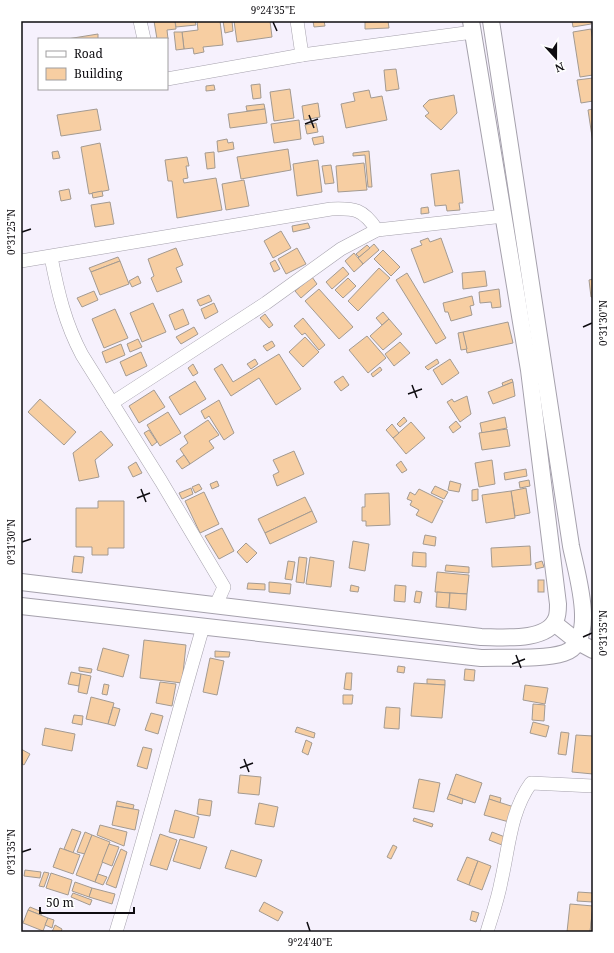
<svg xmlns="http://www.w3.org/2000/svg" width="614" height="953" font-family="'Noto Serif',serif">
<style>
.building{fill:#f7cea2;stroke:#a39a91}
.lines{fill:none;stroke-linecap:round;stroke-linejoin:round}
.minor-casing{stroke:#a5a1ac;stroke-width:14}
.tertiary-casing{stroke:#a5a1ac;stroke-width:18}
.minor{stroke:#fff;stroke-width:13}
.tertiary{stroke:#fff;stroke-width:16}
.ticks{fill:none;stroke:#0e0c10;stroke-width:1.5}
.neatline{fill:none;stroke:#0e0c10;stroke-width:1.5}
.ticks-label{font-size:10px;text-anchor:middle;fill:#0e0c10}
</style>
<rect width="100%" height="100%" fill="#f6f1fd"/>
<g class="building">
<path d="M154 21H175L176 29 167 30 168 39H157Z"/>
<path d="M175 21H195L196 25 176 27Z"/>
<path d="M197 21H220L223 45 203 47 204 52 194 54 193 48 184 49 182 32 198 30Z"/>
<path d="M223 21H232L233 31 225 33Z"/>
<path d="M234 21H270L272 37 237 42Z"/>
<path d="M313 21H324L325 26 314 27Z"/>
<path d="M388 21 389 28 365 29V22Z"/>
<path d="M572 21H591V24L573 27Z"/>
<path d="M591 29 593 41V75L580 77 573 32Z"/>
<path d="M174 32H182L184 49 176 50Z"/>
<path d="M98 34V39H67Z"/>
<path d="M396 69 399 89 386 91 384 70Z"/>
<path d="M593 78V101L581 103 577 80Z"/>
<path d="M260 84 261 98 253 99 251 85Z"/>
<path d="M214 85 215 90 206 91V86Z"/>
<path d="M290 89 294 118 274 121 270 92Z"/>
<path d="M369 90 371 98 382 96 387 120 346 128 341 104 355 101 353 93Z"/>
<path d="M454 95 457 113 441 130 425 116 429 113 423 106 429 100Z"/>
<path d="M318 103 320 117 304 120 302 106Z"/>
<path d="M264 104 265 109 247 111 246 106Z"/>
<path d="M97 109 101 130 61 136 57 115Z"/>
<path d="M265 109 267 123 230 128 228 114Z"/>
<path d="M593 109V143L588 110Z"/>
<path d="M299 120 301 139 274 143 271 124Z"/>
<path d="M316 123 318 132 307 134 305 125Z"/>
<path d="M323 136 324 143 314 145 312 138Z"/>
<path d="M227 139 228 143 233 142 234 149 218 152 217 141Z"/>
<path d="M100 143 109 190 89 194 81 147Z"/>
<path d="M288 149 291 170 241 179 237 157Z"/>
<path d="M58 151 60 158 53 159 52 152Z"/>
<path d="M369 151 372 187H368L365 155 353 156V153Z"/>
<path d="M214 152 215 168 207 169 205 153Z"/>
<path d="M187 157 189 166H186L188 178 183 179 184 183 216 178 222 210 177 218 172 181H168L165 160Z"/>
<path d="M318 160 322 192 297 196 293 164Z"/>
<path d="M364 163 367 190 338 192 336 166Z"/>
<path d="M331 165 334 183 325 184 322 166Z"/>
<path d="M459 170 463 203H459L460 210 447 211 446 205 435 206 431 174Z"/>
<path d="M244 180 249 206 226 210 222 184Z"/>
<path d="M69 189 71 199 61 201 59 191Z"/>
<path d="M102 191 103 196 93 198 92 193Z"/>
<path d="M110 202 114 224 95 227 91 205Z"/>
<path d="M428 207 429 213 421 214V208Z"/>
<path d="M308 223 310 228 293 232 292 226Z"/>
<path d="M281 231 291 248 273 258 264 241Z"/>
<path d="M428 238 430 242 441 238 453 272 424 283 411 249 422 245 420 241Z"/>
<path d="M374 244 379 250 363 264 358 258Z"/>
<path d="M367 245 370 248 359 257 356 254Z"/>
<path d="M176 248 183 265 176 268 182 282 157 292 151 278 154 276 148 259Z"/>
<path d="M297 248 306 264 286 274 278 259Z"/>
<path d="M383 250 400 267 391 276 374 259Z"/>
<path d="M354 253 363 264 354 272 345 261Z"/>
<path d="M118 257 120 261 91 272 89 268Z"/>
<path d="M275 260 280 269 274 272 270 263Z"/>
<path d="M120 261 129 284 100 295 91 272Z"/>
<path d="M343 267 349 274 332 289 326 282Z"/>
<path d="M379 268 390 278 358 311 348 301Z"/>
<path d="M485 271 487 286 463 289 462 273Z"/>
<path d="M407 273 446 338 436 344 396 280Z"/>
<path d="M138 276 141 283 132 287 129 281Z"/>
<path d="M312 277 317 284 301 298 295 291Z"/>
<path d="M348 278 356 286 343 298 335 290Z"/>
<path d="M593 279V297H591L589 280Z"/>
<path d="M319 289 353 327 339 339 305 301Z"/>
<path d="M499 289 501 307 492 308 491 302 480 303 479 292Z"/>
<path d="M94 291 98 300 82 307 77 298Z"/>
<path d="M209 295 212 301 200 306 197 300Z"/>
<path d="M472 296 474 305 470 306 472 315 451 321 448 312H445L443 303Z"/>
<path d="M153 303 166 332 142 342 130 313Z"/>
<path d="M214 303 218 312 205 319 201 309Z"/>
<path d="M115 309 128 338 104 348 92 319Z"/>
<path d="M183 309 189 324 175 330 169 315Z"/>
<path d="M383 312 389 319 382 325 376 318Z"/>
<path d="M265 314 273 325 269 328 260 318Z"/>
<path d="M303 318 325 345 319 350 305 333 302 335 294 326Z"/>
<path d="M389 319 402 334 383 350 370 336Z"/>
<path d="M508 322 513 343 467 353 463 332Z"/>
<path d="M194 327 198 334 181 344 176 337Z"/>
<path d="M463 332 467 349 461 350 458 333Z"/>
<path d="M367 336 386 358 368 373 349 350Z"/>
<path d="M305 337 319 352 303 367 289 352Z"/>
<path d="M138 339 142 347 130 352 127 344Z"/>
<path d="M272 341 275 346 267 351 263 346Z"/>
<path d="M400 342 410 353 394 366 385 354Z"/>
<path d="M121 344 125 355 106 363 102 352Z"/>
<path d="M141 352 147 366 126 376 120 362Z"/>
<path d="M279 354 301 389 276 405 259 378 231 396 214 369 222 364 233 382Z"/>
<path d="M255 359 258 364 251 369 247 364Z"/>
<path d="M437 359 439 363 428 370 425 367Z"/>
<path d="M450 359 459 373 442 385 433 370Z"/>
<path d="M193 364 198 373 193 376 188 368Z"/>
<path d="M380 367 382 370 373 377 371 374Z"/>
<path d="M343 376 349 385 341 391 334 382Z"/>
<path d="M512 379 513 382 503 386 502 383Z"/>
<path d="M195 381 206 399 180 415 169 397Z"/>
<path d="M513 382 515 396 493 404 488 392Z"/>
<path d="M154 390 165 407 139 423 129 406Z"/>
<path d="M467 396 471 414 460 422 447 402 452 399 454 402Z"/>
<path d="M40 399 76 432 64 445 28 412Z"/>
<path d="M219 400 234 433 224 440 209 416 205 419 201 411Z"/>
<path d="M168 412 181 433 160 446 147 425Z"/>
<path d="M404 417 407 421 400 427 397 424Z"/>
<path d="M505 417 507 428 482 433 480 423Z"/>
<path d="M208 420 219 435 209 441 214 448 190 464 180 449 188 443 184 436Z"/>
<path d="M456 421 461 427 453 433 449 427Z"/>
<path d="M411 422 425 438 406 454 393 438Z"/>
<path d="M392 424 399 433 393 438 386 430Z"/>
<path d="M507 429 510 446 482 450 479 433Z"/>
<path d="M149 430 157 442 152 446 144 433Z"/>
<path d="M101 431 113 445 95 460 99 477 79 481 73 453Z"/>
<path d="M294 451 304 474 277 486 273 475 279 472 273 460Z"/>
<path d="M184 455 190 464 182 469 176 461Z"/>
<path d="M492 460 495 484 479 487 475 463Z"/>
<path d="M401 461 407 470 402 473 396 465Z"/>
<path d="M136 462 142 473 133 477 128 467Z"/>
<path d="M526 469 527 476 505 480 504 473Z"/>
<path d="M529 480 530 486 520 488 519 482Z"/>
<path d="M217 481 219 486 212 489 210 484Z"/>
<path d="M450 481 461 484 459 492 448 490Z"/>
<path d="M199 484 202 489 195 493 192 487Z"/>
<path d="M435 486 448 492 444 499 431 493Z"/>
<path d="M191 488 193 494 182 499 179 493Z"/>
<path d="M526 488 530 513 515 516 511 491Z"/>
<path d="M419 489 443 501 432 523 416 515 419 510 410 505 412 501 407 499 410 492 415 495Z"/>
<path d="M478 489V500L472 501V490Z"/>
<path d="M511 491 515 518 486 523 482 495Z"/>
<path d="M204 492 219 524 200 533 185 501Z"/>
<path d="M389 493 390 525 366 526V521H362V507H365V494Z"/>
<path d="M305 497 312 511 265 533 258 519Z"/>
<path d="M98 501H124V548H108V555H92V547H76V508H98Z"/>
<path d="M312 511 317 522 270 544 265 533Z"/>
<path d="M222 528 234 551 219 559 205 536Z"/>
<path d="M425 535 436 537 435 546 423 544Z"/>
<path d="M353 541 369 544 365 571 349 568Z"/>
<path d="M246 543 257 553 247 563 237 552Z"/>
<path d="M530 546 531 565 492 567 491 548Z"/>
<path d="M413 552 426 553V567L412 566Z"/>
<path d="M74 556 84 557 82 573 72 572Z"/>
<path d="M299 557 307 558 304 583 296 582Z"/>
<path d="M310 557 334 561 331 587 306 584Z"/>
<path d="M288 561 295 562 292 580 285 579Z"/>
<path d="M542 561 544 567 536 569 535 563Z"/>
<path d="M446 565 469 567V573L445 571Z"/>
<path d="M437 572 469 575 467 594 435 592Z"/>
<rect x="538" y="580" width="6" height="12"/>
<path d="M269 582 291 584 290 594 269 592Z"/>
<path d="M248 583 265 584V590L247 589Z"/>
<path d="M351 585 359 587 358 592 350 591Z"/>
<path d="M395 585 406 586 405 602 394 601Z"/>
<path d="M416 591 422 592 420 603 414 602Z"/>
<path d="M437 592 450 593 449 608 436 607Z"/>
<path d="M450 593 467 594 466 610 449 608Z"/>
<path d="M144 640 186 645 182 683 140 678Z"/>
<path d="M103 648 129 655 123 677 97 670Z"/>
<path d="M215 651 230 652 229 657H215Z"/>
<path d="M210 658 224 661 217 695 203 692Z"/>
<path d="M398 666 405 667 404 673 397 672Z"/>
<path d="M79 667 92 669 91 673 79 671Z"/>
<path d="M465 669 475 670 474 681 464 680Z"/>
<path d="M71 672 81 674 79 686 68 684Z"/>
<path d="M346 673H352L351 690 344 689Z"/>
<path d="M81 674 91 676 87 694 78 692Z"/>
<path d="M427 679 445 680V685L427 684Z"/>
<path d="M160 682 176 684 172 706 156 703Z"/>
<path d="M414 683 445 685 442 718 411 716Z"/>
<path d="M104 684 109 685 107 695 102 694Z"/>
<path d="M525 685 548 688 545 704 523 700Z"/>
<path d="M343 695H353L352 704H343Z"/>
<path d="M91 697 114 703 108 724 86 719Z"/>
<path d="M533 704 545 705 544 721 532 720Z"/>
<path d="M113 707 120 709 115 726 108 724Z"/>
<path d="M386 707 400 708 399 729 384 728Z"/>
<path d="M151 713 163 716 158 734 145 730Z"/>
<path d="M74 715 83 716 82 725 72 723Z"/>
<path d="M533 722 549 726 546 737 530 733Z"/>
<path d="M297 727 315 733 314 738 295 732Z"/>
<path d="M45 728 75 734 72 751 42 745Z"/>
<path d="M561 732 569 733 566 755 558 754Z"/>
<path d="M576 735 593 736V774L572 772Z"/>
<path d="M306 740 312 743 308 755 302 752Z"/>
<path d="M143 747 152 749 147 769 137 766Z"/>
<path d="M21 749 30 754 24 765 21 763Z"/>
<path d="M456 774 482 783 475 803 449 794Z"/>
<path d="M240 775 261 777 259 795 238 793Z"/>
<path d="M419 779 440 783 434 812 413 808Z"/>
<path d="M449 794 463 799 462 804 447 799Z"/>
<path d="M490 795 501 798 500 803 489 799Z"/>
<path d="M199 799 212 801 210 816 197 814Z"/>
<path d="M489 799 514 807 509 822 484 815Z"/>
<path d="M117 801 134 805 133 809 116 806Z"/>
<path d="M259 803 278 807 274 827 255 824Z"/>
<path d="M116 806 139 810 135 830 112 825Z"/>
<path d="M175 810 199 817 194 838 169 832Z"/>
<path d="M414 818 433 824 432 827 413 821Z"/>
<path d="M100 825 127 832 124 846 97 835Z"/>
<path d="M72 829 81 832 73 853 64 849Z"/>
<path d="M85 832 92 835 85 854 77 852Z"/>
<path d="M492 832 505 837 502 845 489 840Z"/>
<path d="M160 834 177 840 167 870 150 865Z"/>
<path d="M92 835 110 842 95 882 76 875Z"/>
<path d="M180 839 207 847 200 869 173 861Z"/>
<path d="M109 844 119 847 112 866 102 862Z"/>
<path d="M393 845 397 847 391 859 387 857Z"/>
<path d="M60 848 80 855 73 874 53 867Z"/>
<path d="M121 849 127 852 116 888 106 884Z"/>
<path d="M231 850 262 860 256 877 225 868Z"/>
<path d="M467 857 478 861 469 885 457 880Z"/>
<path d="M478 861 491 866 482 890 469 885Z"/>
<path d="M25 870 41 872 40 878 24 876Z"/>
<path d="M44 872 49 873 44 887 39 886Z"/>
<path d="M51 873 72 880 68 895 46 888Z"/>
<path d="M98 874 107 877 103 885 95 882Z"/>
<path d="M75 882 92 888 89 897 72 891Z"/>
<path d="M92 888 115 894 112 904 89 897Z"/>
<path d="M578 892 593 893V902L577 901Z"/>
<path d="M73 893 92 900 90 905 71 897Z"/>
<path d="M264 902 283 912 278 921 259 911Z"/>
<path d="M570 904 593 906 590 932H567Z"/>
<path d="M593 906V932H590Z"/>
<path d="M30 907 42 912 41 915 28 910Z"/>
<path d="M28 910 48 918 43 931 23 923Z"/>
<path d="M472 911 479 913 476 922 470 920Z"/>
<path d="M48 918 54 920 52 928 45 925Z"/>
<path d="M55 925 62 929 61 932H52Z"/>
</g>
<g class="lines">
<defs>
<g id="minor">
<path d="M140 21 144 39"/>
<path d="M297 21 302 55"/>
<path d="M167 79 302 55 473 32"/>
<path d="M51 257C58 293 65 323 82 355L161 481 224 587 216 605"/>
<path d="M21 261 331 209C355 208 363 209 377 230"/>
<path d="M112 403 266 303 341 249 377 230 504 216"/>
<path d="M116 932C147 831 173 729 203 627"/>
<path d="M487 932C492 915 498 899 501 882 509 848 510 812 531 783L593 786"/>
</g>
<g id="tertiary">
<path d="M21 582 481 637C501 637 547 642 556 619 558 615 558 608 558 604L529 370 471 21"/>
<path d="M21 606 481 658C505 657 542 660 564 653 599 642 576 572 571 546L491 21"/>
<path d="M554 623 578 642 593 650"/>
</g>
</defs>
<use href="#minor" class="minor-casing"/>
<use href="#tertiary" class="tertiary-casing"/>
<use href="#minor" class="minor"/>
<use href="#tertiary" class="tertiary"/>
</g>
<path class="ticks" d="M273 22 277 31M309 115 314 128M305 124 318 119M22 232 31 229M583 327 592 323M412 385 417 398M408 394 422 389M141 489 146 502M137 498 150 493M22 542 31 539M583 637 592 633M516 655 521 668M512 664 525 659M244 759 249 772M240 768 253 763M22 852 31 849M307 922 310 931"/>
<rect width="614" height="953" fill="none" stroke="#ffffff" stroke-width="44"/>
<rect x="38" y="38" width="130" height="52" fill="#ffffff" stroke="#9f9e9f"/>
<rect x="46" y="51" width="20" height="6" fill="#ffffff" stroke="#9f9e9f"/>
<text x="74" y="58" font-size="12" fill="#0e0c10">Road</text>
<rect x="46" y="68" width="20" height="12" fill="#f7cea2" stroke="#9f9e9f"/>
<text x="74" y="78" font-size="12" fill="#0e0c10">Building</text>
<g transform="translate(556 58) rotate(159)" stroke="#ffffff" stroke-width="3" paint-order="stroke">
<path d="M0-3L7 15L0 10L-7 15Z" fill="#0e0c10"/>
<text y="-6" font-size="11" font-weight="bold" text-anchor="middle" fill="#0e0c10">N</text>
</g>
<path d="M40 907v6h94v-6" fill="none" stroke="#0e0c10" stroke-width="2"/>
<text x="46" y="907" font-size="12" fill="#0e0c10" stroke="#ffffff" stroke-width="3" paint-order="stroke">50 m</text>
<rect x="22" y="22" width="570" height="909" class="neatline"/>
<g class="ticks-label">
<text x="273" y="14">9°24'35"E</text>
<text transform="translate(11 232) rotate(-90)" y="4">0°31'25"N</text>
<text transform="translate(603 323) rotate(-90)" y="4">0°31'30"N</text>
<text transform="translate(11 542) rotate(-90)" y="4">0°31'30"N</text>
<text transform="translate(603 633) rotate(-90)" y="4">0°31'35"N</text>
<text transform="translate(11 852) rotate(-90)" y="4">0°31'35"N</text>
<text x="310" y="946">9°24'40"E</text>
</g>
</svg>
